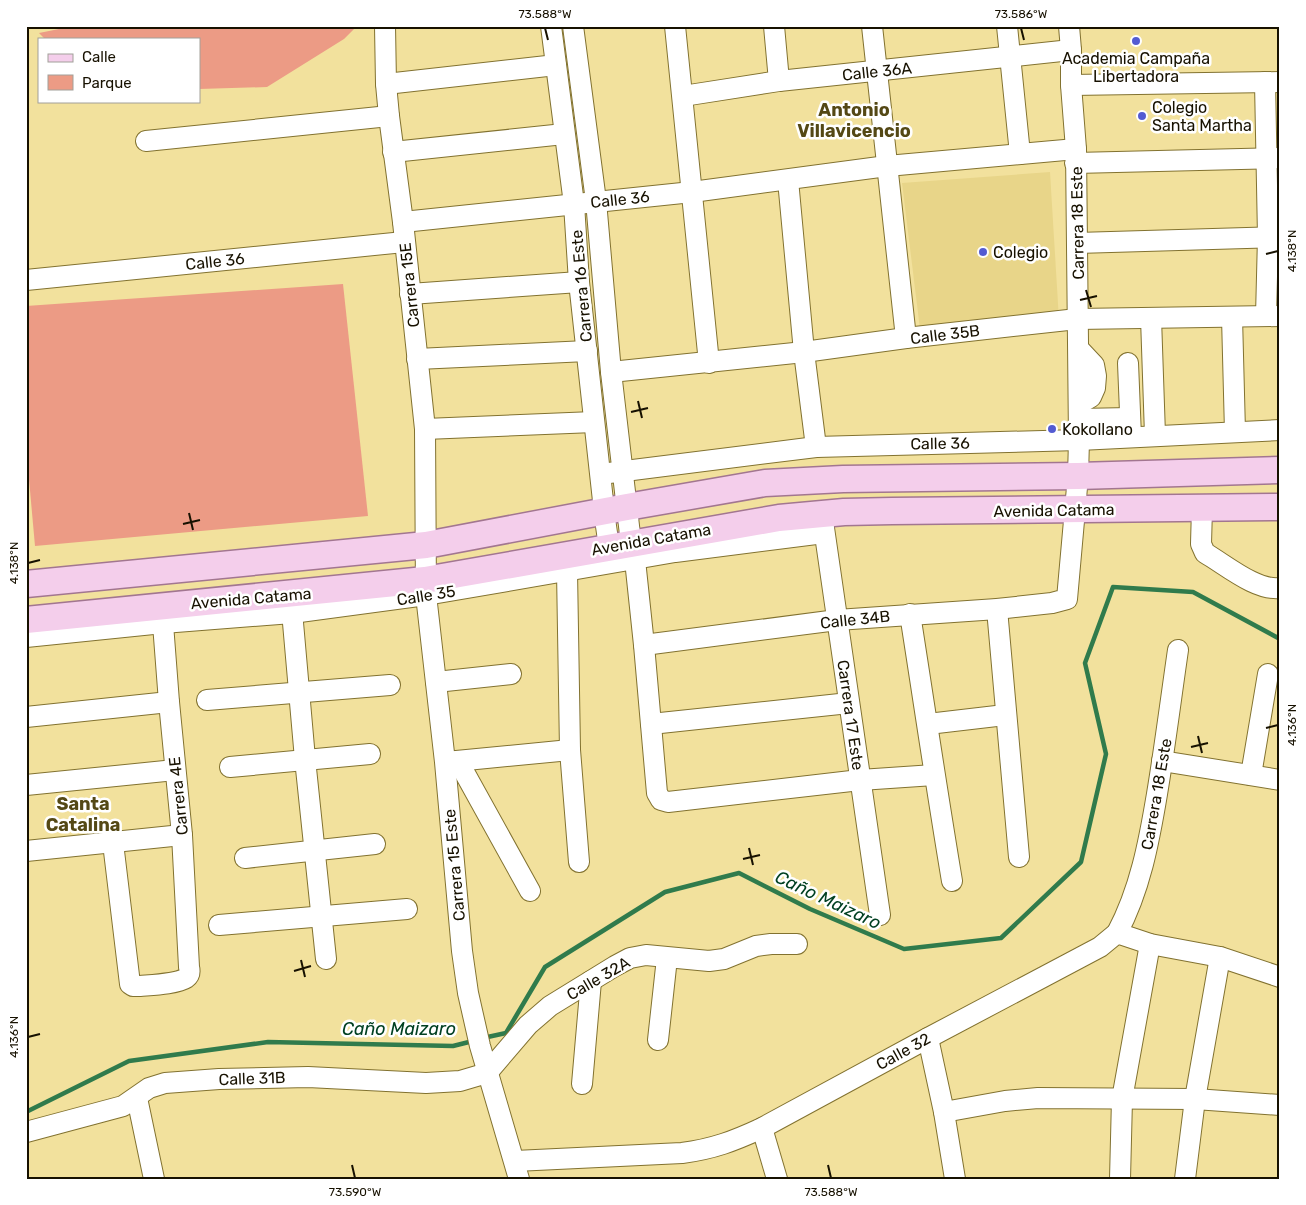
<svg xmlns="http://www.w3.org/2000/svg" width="1306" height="1205" font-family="Rubik,sans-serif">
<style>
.built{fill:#e8d589}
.green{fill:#ec9b85}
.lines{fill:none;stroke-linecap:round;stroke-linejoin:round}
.stream{stroke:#307b4c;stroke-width:4.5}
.minor-casing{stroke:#827230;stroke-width:22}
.major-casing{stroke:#a27690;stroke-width:29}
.minor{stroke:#fff;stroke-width:20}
.major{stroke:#f4ceeb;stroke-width:26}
.ticks{fill:none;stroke:#171100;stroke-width:2}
.poi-dot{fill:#535bd2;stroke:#fff;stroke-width:2}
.labels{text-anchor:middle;stroke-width:5;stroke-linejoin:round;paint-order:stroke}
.poi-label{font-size:16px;fill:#171100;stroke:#fff;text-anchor:start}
.street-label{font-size:16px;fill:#171100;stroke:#fff}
.neighbourhood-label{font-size:18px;font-weight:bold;fill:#544815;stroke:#fff}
.water-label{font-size:18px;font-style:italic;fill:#014022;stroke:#fff}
.neatline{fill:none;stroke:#171100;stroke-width:2}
.ticks-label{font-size:12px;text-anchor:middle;fill:#171100}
</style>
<rect width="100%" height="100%" fill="#f2e19d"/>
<path class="built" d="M1050 172 1059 320 921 337 902 183Z"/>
<g class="green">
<path d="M74 26H357L344 39 267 87 199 89V39H45L39 33Z"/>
<path d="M343 284 368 516 35 546 26 446V306Z"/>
</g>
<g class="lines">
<g class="stream">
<path d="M483 1038 506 1033 545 967 665 892 739 873 810 909 904 949 1001 938 1081 862 1106 754 1085 663 1113 587 1193 592 1280 639"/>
<path d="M26 1112 129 1061 268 1042 453 1046 473 1041"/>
</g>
<defs>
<g id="minor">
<path d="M385 26 386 84 389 116 403 222 425 429 426 595 445 762 462 951 468 993 480 1046 519 1179"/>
<path d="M551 26 574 204 579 282 605 519 609 547"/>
<path d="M573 26 596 201 611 372 631 543"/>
<path d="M675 26 709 363"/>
<path d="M774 26 779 81"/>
<path d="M872 26 906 338"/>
<path d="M1007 26 1020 154"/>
<path d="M1265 82 1268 237 1266 316"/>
<path d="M386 84 556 65"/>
<path d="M1071 85 1280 82"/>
<path d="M683 96 779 81 1071 50"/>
<path d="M146 141 389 116"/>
<path d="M393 152 564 134"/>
<path d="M1075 163 1280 158"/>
<path d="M788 180 804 352 816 447"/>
<path d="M403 222 692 192 887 166 1076 149"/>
<path d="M1077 243 1280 237"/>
<path d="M26 280 404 242"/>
<path d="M410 294 579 282"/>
<path d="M1232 317 1235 432"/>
<path d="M1151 318 1155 435"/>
<path d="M1079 349 1094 365 1096 376 1095 388 1091 397 1079 404"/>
<path d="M417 359 587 351"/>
<path d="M1128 363 1131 437"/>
<path d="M611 372 804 352 906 338 1077 319 1280 316"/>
<path d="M1079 419 1130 418"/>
<path d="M425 429 594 422"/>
<path d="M601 474 816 447 1079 440 1280 430"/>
<path d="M1202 508 1201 544 1205 553C1226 565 1256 591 1280 588"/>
<path d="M823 521 880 915"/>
<path d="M635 560 644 645 657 793 661 800 668 802 860 780 934 775"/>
<path d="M567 571 570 750 579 862"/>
<path d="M291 600 305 759 326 959"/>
<path d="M997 609 1019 857"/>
<path d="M910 614C924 703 937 792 952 881"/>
<path d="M26 637 163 623 292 613 426 595 675 552 824 533"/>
<path d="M644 645 837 620 997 609 1052 603 1067 599 1078 476 1079 440 1076 149 1071 85V50L1069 26"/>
<path d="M436 682 511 674"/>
<path d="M207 700 390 685"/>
<path d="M26 717 169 702"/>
<path d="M651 724 849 703"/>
<path d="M928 724 1005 715"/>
<path d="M458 761 530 891"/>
<path d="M1162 761 1280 780"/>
<path d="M446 762 570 750"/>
<path d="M230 767 370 754"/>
<path d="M1251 775 1268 674"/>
<path d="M26 785 175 770"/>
<path d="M113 843 130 984 133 986H140C151 985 177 984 186 978 190 975 190 971 189 967L182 835 169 702 162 611"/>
<path d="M26 851 182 835"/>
<path d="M245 858 375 844"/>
<path d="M219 925 407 909"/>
<path d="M1117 933C1140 890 1149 842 1157 794 1165 746 1171 698 1178 650"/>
<path d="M928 1038 944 1112 955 1179"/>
<path d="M658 1040 667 958"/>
<path d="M582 1084 591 981"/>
<path d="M137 1098 154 1179"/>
<path d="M944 1112 1005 1101 1038 1098 1195 1099 1280 1105"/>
<path d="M762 1128 777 1179"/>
<path d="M26 1132 123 1106 149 1088 165 1083 219 1079 308 1077 426 1083 460 1081 487 1073 528 1025 550 1006 615 966 630 958 646 955 709 961 724 959 756 946 771 944H797"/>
<path d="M515 1161 682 1153C713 1149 734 1141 762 1128L928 1038 1100 947 1117 933 1150 944 1220 957 1280 977"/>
<path d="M1120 1179 1122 1099 1150 944"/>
<path d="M1185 1179 1195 1099 1220 957"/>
</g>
<g id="major">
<path d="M26 584 426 545 627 507 765 483 843 479 1078 476 1280 470"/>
<path d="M26 620 425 580 779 518 844 512 892 511 1280 507"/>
</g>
</defs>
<use href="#minor" class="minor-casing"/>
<use href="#major" class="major-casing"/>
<use href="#minor" class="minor"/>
<use href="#major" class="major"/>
</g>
<path class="ticks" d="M545 28 548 40M1021 28 1024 40M1266 254 1278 251M1086 290 1091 307M1080 300 1097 296M638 401 642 418M631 412 648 408M189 513 193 530M183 524 200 520M28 563 40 560M1266 728 1278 725M1198 736 1202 753M1191 747 1208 743M749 848 753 865M743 859 760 855M301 960 305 977M294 971 311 966M28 1037 40 1034M352 1165 355 1178M828 1165 831 1178"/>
<g class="poi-dot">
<circle cx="1136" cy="41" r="5"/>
<circle cx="1142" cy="116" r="5"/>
<circle cx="983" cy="252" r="5"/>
<circle cx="1052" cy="429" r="5"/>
</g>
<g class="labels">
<g class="poi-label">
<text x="1136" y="64" text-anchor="middle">Academia Campaña<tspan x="1136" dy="18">Libertadora</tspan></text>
<text x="1152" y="113">Colegio<tspan x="1152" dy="18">Santa Martha</tspan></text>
<text x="993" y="258">Colegio</text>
<text x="1062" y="435">Kokollano</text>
</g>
<g class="street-label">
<text transform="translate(877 71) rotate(-6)" y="6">Calle 36A</text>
<text transform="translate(620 199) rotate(-6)" y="6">Calle 36</text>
<text transform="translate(1077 223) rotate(-91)" y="6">Carrera 18 Este</text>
<text transform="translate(215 261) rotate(-6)" y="6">Calle 36</text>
<text transform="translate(409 285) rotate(-96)" y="6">Carrera 15E</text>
<text transform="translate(581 286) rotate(-95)" y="6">Carrera 16 Este</text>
<text transform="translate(945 334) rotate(-7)" y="6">Calle 35B</text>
<text transform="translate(940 443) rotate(-1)" y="6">Calle 36</text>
<text transform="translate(1054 510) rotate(-1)" y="6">Avenida Catama</text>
<text transform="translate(651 539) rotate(-10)" y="6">Avenida Catama</text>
<text transform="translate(426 595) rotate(-9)" y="6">Calle 35</text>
<text transform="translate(251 598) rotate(-5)" y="6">Avenida Catama</text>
<text transform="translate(855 619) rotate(-6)" y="6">Calle 34B</text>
<text transform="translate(851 715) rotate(82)" y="6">Carrera 17 Este</text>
<text transform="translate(1156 794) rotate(-80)" y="6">Carrera 18 Este</text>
<text transform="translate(178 796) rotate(-96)" y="6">Carrera 4E</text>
<text transform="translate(454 865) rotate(-95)" y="6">Carrera 15 Este</text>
<text transform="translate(598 978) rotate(-30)" y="6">Calle 32A</text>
<text transform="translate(903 1051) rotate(-29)" y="6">Calle 32</text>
<text transform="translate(252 1078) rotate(-2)" y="6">Calle 31B</text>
</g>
<g class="neighbourhood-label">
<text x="854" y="116">Antonio<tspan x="854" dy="21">Villavicencio</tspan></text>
<text x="83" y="810">Santa<tspan x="83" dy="21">Catalina</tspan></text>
</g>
<g class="water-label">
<text transform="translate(828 900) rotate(25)" y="6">Caño Maizaro</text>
<text x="399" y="1035">Caño Maizaro</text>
</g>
</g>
<rect width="1306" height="1205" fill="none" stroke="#ffffff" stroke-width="55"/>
<rect x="38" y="38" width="162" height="65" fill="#ffffff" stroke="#a2a099"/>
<rect x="48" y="54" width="25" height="8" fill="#f4ceeb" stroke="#a2a099"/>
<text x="82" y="62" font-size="15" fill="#171100">Calle</text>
<rect x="48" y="75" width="25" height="15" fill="#ec9b85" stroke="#a2a099"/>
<text x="82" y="88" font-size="15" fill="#171100">Parque</text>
<rect x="28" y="28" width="1250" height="1150" class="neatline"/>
<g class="ticks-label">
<text x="545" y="18">73.588°W</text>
<text x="1021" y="18">73.586°W</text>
<text transform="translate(1292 251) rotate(-90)" y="4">4.138°N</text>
<text transform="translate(14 563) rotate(-90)" y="4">4.138°N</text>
<text transform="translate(1292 725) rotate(-90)" y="4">4.136°N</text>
<text transform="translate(14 1037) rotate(-90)" y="4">4.136°N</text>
<text x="355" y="1196">73.590°W</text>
<text x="831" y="1196">73.588°W</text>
</g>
</svg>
